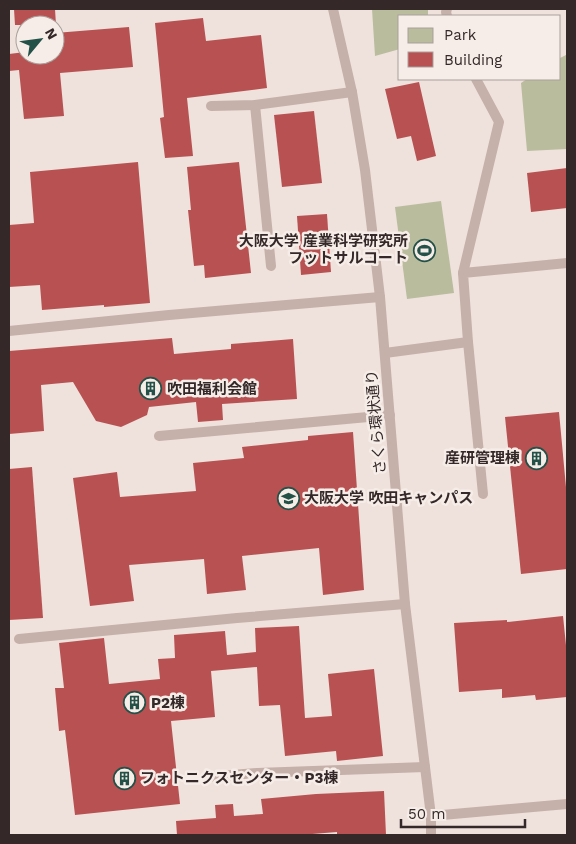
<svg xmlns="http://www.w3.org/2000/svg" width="576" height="844" font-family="'Work Sans','Noto Sans JP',sans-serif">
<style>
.green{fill:#babc9e}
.building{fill:#b85152}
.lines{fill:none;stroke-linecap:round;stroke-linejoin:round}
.lane{stroke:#c6b0aa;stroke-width:10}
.labels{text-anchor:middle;stroke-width:5;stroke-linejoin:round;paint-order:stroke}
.poi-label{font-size:15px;font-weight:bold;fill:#342928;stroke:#f7ede8;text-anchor:start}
.street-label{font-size:15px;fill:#342928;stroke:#f7ede8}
</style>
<rect width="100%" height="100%" fill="#efe2dc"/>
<g class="green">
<path d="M372 9H428V16H400V49L375 56Z"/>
<path d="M567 51V149L527 151 521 83 527 79H560V58L566 55Z"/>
<path d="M441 201 454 293 407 299 395 207Z"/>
</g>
<g class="building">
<path d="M14 9H55L56 25H15Z"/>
<path d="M203 18 206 41 261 35 267 88 187 98 193 156 165 158 160 118 164 117 155 23Z"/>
<path d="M129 27 133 67 60 73 64 116 24 119 19 70 9 71V54L25 52V55H55V33Z"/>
<path d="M419 82 436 156 417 161 411 136 397 139 385 89Z"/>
<path d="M314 111 322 183 282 187 274 115Z"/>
<path d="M138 162 150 303 104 307V305L42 310 40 285 9 287V225L34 223 30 172Z"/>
<path d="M239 162 251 273 205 278 204 265 194 266 188 210H191L187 167Z"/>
<path d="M567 168V208L531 212 527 173Z"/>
<path d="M327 214 331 272 301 275 297 216Z"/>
<path d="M172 338 174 354 231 349V344L293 339 297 399 222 404 223 420 198 422 196 402 149 407 147 415 121 427 96 421 73 382 41 385 44 431 9 434V351Z"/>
<path d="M559 412 567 498V569L521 574 505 417Z"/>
<path d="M353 432 364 590 323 595 319 548 242 556 246 590 207 594 204 559 129 565 134 601 90 606 73 478 117 472 120 497 196 491 193 463 244 458 242 447 308 440V436Z"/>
<path d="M32 467 43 618 9 620V469Z"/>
<path d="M563 616 567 655V697L536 700 535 695 502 698V689L459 692 454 623 507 620V622Z"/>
<path d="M299 626 305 718 332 716 328 674 374 669 383 756 337 761 336 751 285 756 280 705 259 706 257 667 211 671 215 717 171 721 180 804 75 815 65 730 59 731 55 688H64L59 643 104 638 109 684 160 679 158 659 175 658 174 635 225 631 227 655 256 652 255 628Z"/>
<path d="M384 791 386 835H337V832L300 835H177L176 821 216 818 215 805 233 804 234 816 263 814 261 799 316 794Z"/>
</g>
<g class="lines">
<g class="lane">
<path d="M333 9 352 92 365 170 380 297 405 604 425 767 431 816V835"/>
<path d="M447 16 446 12 447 9"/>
<path d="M255 105 271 266"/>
<path d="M211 106 255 105 352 92"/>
<path d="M463 273 499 122 476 79"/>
<path d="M9 331 169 315 380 297"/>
<path d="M468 342 483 494"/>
<path d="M385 353 468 342 463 273 567 263"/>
<path d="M159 436 390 415"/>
<path d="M19 639 237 618 405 604"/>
<path d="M207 777 257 773 425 767"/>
<path d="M431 816 567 804"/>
</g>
</g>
<defs>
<symbol id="stadium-ring" viewBox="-11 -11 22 22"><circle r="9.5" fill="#f7ede8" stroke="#235148" stroke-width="1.5"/><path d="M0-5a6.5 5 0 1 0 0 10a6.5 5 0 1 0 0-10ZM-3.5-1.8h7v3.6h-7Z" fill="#235148"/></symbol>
<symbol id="building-ring" viewBox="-11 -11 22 22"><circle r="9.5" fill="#f7ede8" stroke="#235148" stroke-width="1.5"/><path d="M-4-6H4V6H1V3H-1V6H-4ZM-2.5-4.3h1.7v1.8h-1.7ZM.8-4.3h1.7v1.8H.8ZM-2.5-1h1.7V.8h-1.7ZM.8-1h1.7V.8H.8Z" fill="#235148"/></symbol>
<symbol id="university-ring" viewBox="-11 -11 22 22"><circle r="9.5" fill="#f7ede8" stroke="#235148" stroke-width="1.5"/><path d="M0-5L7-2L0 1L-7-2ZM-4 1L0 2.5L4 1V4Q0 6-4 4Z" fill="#235148"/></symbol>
</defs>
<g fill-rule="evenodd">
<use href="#stadium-ring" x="412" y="238" width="25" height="25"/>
<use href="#building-ring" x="138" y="376" width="25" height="25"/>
<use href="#building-ring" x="524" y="446" width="25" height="25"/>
<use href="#university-ring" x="276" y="486" width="25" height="25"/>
<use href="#building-ring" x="122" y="690" width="25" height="25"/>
<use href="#building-ring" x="112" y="766" width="25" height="25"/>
</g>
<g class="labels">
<g class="poi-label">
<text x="408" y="246" text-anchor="end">大阪大学 産業科学研究所<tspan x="408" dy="17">フットサルコート</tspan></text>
<text x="167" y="394">吹田福利会館</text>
<text x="520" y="463" text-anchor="end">産研管理棟</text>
<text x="304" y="503">大阪大学 吹田キャンパス</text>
<text x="151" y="708">P2棟</text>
<text x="140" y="783">フォトニクスセンター・P3棟</text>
</g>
<g class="street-label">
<text transform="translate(376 422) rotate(-95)" y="5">さくら環状通り</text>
</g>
</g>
<rect width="576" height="844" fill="none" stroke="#342928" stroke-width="20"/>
<rect x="398" y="15" width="162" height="65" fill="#f7ede8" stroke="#a99f9b"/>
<rect x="408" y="28" width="25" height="15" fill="#babc9e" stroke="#a99f9b"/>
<text x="444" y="40" font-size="15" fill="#342928">Park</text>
<rect x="408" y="52" width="25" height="15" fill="#b85152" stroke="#a99f9b"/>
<text x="444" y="65" font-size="15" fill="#342928">Building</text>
<g transform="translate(40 40) rotate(61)"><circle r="24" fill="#f7ede8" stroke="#a99f9b"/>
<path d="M0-4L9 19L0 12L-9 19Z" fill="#235148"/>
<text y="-8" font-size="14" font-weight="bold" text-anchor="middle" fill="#342928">N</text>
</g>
<path d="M401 819v8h124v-8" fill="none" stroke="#342928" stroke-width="2.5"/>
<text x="408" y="819" font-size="15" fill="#342928" stroke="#f7ede8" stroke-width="4" paint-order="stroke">50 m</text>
</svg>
